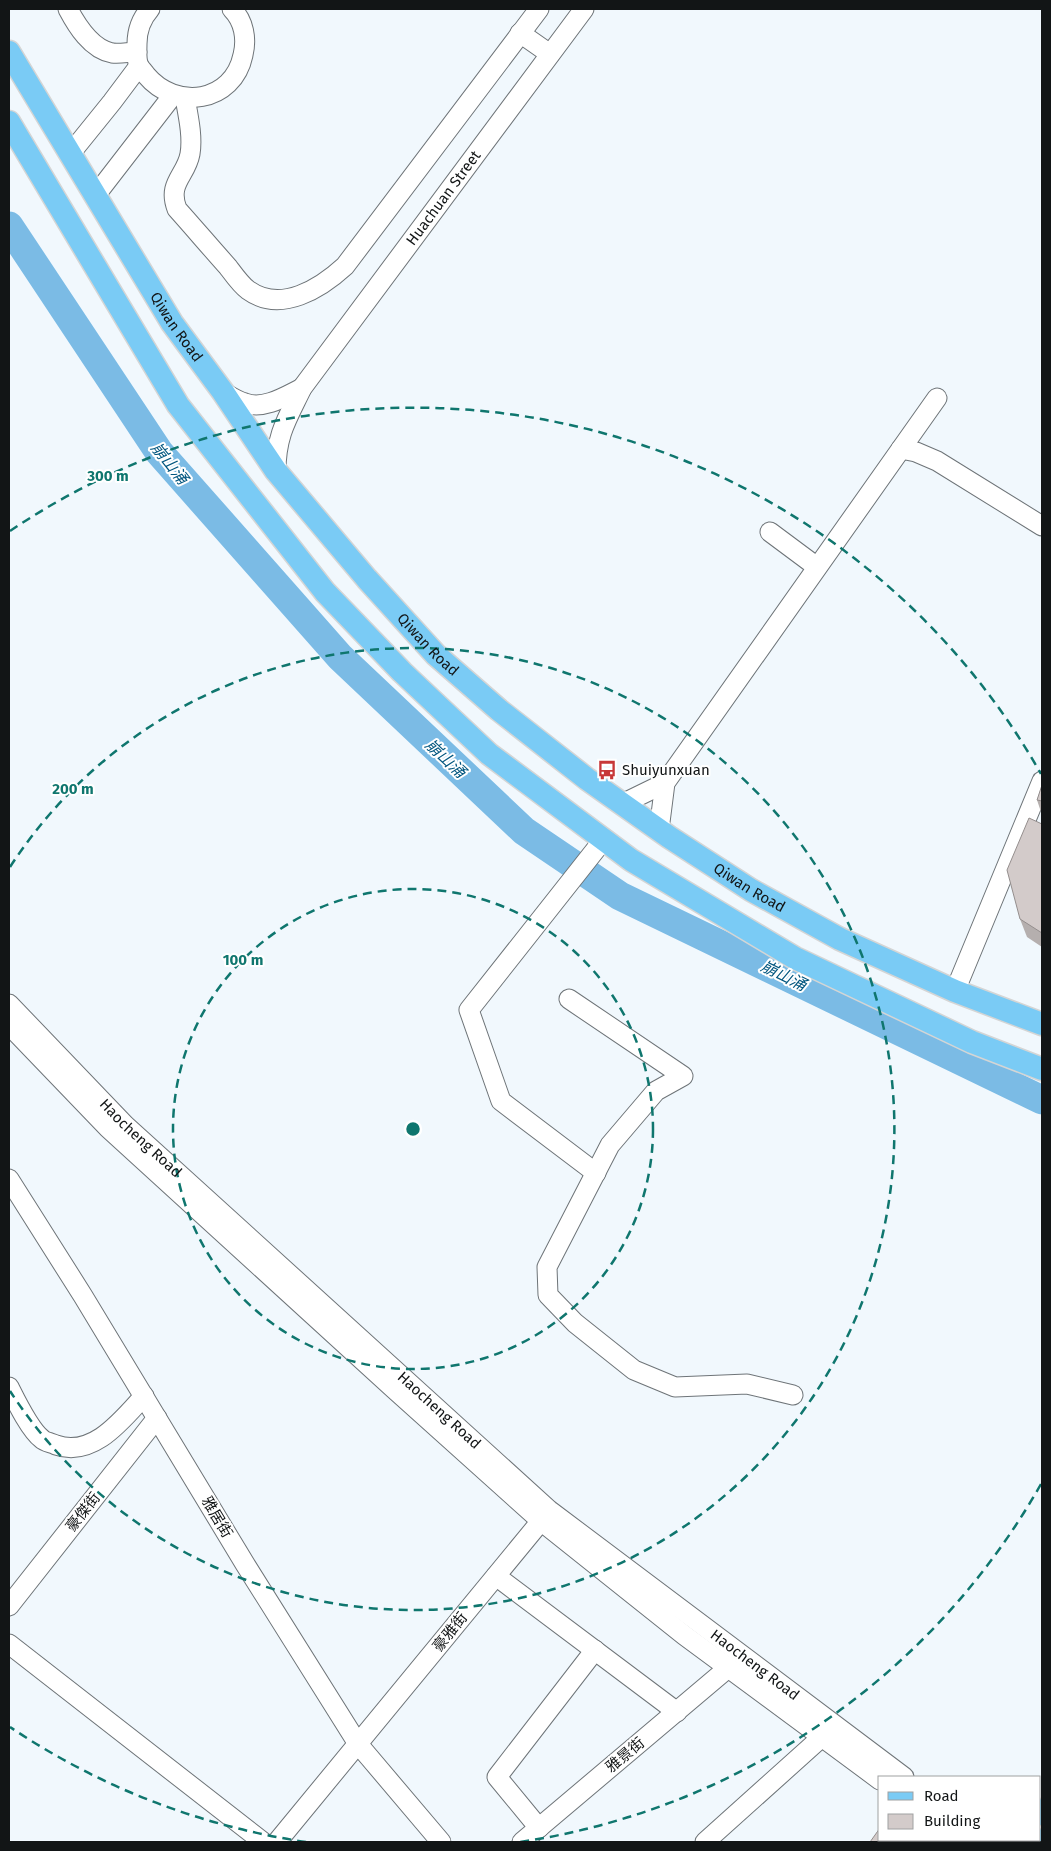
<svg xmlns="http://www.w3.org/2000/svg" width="1051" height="1851" font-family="'Fira Sans','Noto Sans SC',sans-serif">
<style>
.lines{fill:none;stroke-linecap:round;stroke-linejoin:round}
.river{stroke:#7bbbe5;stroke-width:29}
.minor-casing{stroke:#6e7478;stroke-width:21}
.major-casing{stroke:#d4d5d5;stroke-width:25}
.minor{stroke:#fff;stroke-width:19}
.major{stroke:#7acbf5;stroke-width:22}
.wall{fill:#b5afae}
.building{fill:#d3cbca;stroke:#948e8d}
.ring{fill:none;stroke:#0f766e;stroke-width:2.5;stroke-dasharray:9 6}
.labels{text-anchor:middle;stroke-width:4;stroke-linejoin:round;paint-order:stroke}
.street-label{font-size:15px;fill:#121516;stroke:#fff}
.poi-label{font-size:15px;fill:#121516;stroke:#fff;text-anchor:start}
.water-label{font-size:16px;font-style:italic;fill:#02567f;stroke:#fff}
.centre{fill:#0f766e;stroke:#fff;stroke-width:2.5}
.ring-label{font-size:15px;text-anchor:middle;font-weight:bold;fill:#0f766e;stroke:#fff;stroke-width:4;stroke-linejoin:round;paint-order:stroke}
</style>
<rect width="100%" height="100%" fill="#f1f8fd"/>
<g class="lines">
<path class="river" d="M9 226 159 452 340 657 524 831 620 896 1042 1100"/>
<defs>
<g id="minor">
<path d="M68 9C77 26 91 49 112 53 120 54 129 52 137 52"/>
<path d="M150 9C141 19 137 30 137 44 137 50 136 60 139 66 141 69 144 72 146 75 176 111 233 103 243 55 247 39 244 21 232 9"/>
<path d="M520 33 550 54"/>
<path d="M185 98C188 115 193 136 190 154 186 176 167 183 177 209 194 228 211 248 228 267 234 275 241 285 248 290 281 314 321 288 345 266L539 9"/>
<path d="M70 154 112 102 139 66"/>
<path d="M95 196 173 95"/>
<path d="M223 392C230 396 237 401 245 403 264 410 286 396 302 388"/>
<path d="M901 449 916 452 937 461 1042 526"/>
<path id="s1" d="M276 471C276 435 287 419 302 388L584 9"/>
<path d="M770 532 817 567"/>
<path d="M622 804 665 783"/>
<path d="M659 830 665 783 937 398"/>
<path d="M955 991 1042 781"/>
<path d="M569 999 683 1076 656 1091 610 1145 547 1267 548 1295 575 1323 634 1370 675 1387 747 1384 793 1395"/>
<path id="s2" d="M9 1004 125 1125 549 1510 904 1777"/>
<path d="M9 1025 108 1128 394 1389 541 1521 684 1635 880 1780"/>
<path d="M596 1173 501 1101 469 1010 604 839"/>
<path d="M9 1179 83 1296 245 1564 358 1744 441 1842"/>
<path d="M9 1387C16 1401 30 1430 42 1439 45 1442 52 1443 56 1445 93 1458 122 1420 144 1396"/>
<path d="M496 1576 677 1712"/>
<path d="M9 1606 157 1418"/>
<path d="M9 1644 263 1842"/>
<path d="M539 1828 497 1777 595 1650"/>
<path d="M960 1840 963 1842"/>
<path d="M988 1840 991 1842"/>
<path d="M277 1842 541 1521"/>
<path d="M522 1842 728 1668"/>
<path d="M705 1842 823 1736"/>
</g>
<g id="major">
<path id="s3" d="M9 52 172 323 223 392 276 471 367 579 436 655 499 710 587 779 669 837 751 890 840 939 955 991 1042 1024"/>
<path d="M9 122 178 405 325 592 402 672 489 754 631 860 795 958 972 1042 1042 1069"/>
<path d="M1040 1814 1042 1810"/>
<path d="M1014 1842 1016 1840"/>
<path d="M1036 1842 1038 1840"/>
</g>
</defs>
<use href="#minor" class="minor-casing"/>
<use href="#major" class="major-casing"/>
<use href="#minor" class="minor"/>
<use href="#major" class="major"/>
</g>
<g class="wall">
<path d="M1042 785V815L1037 800Z"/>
<path d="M1042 824V947L1027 937 1020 919Z"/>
</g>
<g class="building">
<path d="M1042 785V801L1037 800Z"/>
<path d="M1029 818 1042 824V933L1020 919 1007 870Z"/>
<path d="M880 1828V1840H944V1842H870Z"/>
</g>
<g class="ring">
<circle cx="413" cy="1129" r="240"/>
<path d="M10 867A481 481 0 1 1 10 1391"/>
<path d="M1041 1484A721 721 0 0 1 520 1842M306 1842A721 721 0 0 1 10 1727M10 531A721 721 0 0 1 1041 774"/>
</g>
<defs>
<symbol id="bus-bare" viewBox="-9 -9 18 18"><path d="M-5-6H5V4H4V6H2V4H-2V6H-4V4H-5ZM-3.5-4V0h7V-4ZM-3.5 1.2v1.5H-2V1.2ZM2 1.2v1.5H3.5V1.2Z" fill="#c73839" stroke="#fff" stroke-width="2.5" paint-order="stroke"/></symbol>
</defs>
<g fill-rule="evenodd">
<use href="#bus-bare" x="593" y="756" width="28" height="28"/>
</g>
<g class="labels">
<g class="street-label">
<text dy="5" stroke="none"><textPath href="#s1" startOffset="325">Huachuan Street</textPath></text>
<text dy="5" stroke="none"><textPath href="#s3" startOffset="322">Qiwan Road</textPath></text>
<text dy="5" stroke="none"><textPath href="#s3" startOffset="728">Qiwan Road</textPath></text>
<text dy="5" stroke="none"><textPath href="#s3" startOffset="1132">Qiwan Road</textPath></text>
<text dy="5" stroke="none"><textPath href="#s2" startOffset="188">Haocheng Road</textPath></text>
<text dy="5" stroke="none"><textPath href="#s2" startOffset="592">Haocheng Road</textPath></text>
<text transform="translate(83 1512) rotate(-52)" y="5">豪傑街</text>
<text transform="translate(217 1517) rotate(59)" y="5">雅居街</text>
<text transform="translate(450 1632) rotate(-51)" y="5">豪雅街</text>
<text dy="5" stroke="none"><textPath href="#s2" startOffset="998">Haocheng Road</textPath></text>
<text transform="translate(625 1755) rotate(-40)" y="5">雅景街</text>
</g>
<g class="poi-label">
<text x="622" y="775">Shuiyunxuan</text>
</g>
<g class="water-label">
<text transform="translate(170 463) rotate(51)" y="6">崩山涌</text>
<text transform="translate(446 758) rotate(43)" y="6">崩山涌</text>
<text transform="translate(784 975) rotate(26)" y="6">崩山涌</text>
</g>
</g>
<circle cx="413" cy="1129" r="8" class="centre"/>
<g class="ring-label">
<text x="108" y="481">300 m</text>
<text x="73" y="794">200 m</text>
<text x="243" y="965">100 m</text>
</g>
<rect width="1051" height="1851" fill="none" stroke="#121516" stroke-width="20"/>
<rect x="878" y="1776" width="162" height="65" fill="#ffffff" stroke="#a0a1a2"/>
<rect x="888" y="1792" width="25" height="8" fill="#7acbf5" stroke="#a0a1a2"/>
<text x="924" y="1801" font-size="15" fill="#121516">Road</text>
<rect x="888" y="1814" width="25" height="15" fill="#d3cbca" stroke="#a0a1a2"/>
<text x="924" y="1826" font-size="15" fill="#121516">Building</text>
</svg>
